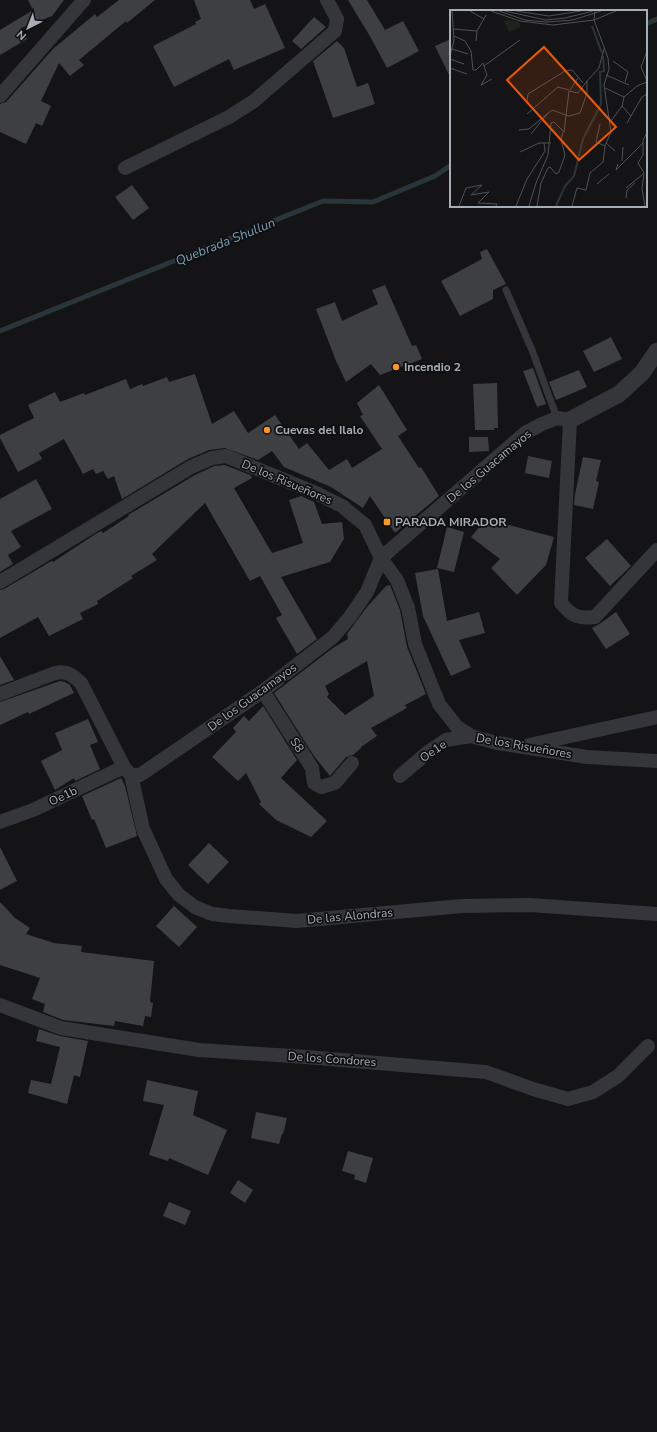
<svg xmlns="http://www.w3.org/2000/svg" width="657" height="1432" font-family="'Nunito Sans',sans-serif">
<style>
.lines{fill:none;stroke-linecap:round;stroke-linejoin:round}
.stream{stroke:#29353a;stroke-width:5}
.building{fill:#3e3f43;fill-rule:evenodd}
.service{stroke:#35363b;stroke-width:7}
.minor{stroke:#35363b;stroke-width:14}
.tertiary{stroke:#35363b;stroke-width:17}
.poi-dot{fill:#f99728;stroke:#0f0f11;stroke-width:1.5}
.labels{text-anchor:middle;stroke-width:3.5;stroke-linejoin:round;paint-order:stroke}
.poi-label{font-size:12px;font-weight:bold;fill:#a5adb6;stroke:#0f0f11;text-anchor:start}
.street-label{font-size:12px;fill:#a5adb6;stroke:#0f0f11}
.water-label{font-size:13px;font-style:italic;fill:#7aa0b3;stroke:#0f0f11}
.inset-river{fill:none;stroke:#29353a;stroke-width:2}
.inset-road{fill:none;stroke:#4e5156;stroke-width:1}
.view{fill:#e8590c;fill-opacity:0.15;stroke:#e8590c;stroke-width:2}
.inset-edge{fill:none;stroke:#a5adb6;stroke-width:2}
</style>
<rect width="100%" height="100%" fill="#141416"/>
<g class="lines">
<g class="stream">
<path d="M646 24 657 19"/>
<path d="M0 331 323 201 373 202 435 176 451 165"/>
</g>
</g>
<g class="building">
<path d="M28 0H64L52 16 21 28 27 39 0 55V30L33 10Z"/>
<path d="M119 0H155L127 23 126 21 79 60 84 65 70 76 59 63 41 101 51 106 42 126 36 123 26 144 0 132V104L6 102 53 49 95 14 97 17Z"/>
<path d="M194 0H250L254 9 265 4 285 48 234 70 229 59 174 87 153 46 196 24 195 22 201 19Z"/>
<path d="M348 0H367L385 30 403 21 419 51 387 68 371 38Z"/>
<path d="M314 17 326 27 301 49 292 41Z"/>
<path d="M451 39V79L435 46Z"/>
<path d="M337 41 344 48 357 87 368 83 375 104 333 118 313 61Z"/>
<path d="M132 185 149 208 133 220 115 197Z"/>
<path d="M487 249 506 284 493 290V288V299L460 316 441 281 482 259 480 252Z"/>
<path d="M385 285 412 346 416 345 422 359 380 375 371 364 346 382 336 361 316 309 335 302 342 321 378 304 372 290Z"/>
<path d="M611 337 622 359 594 372 583 351Z"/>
<path d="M533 368 546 404 537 407 523 371Z"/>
<path d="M579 370 587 387 556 400 549 382Z"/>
<path d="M195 374 212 424 234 411 248 433 275 415 299 449 307 443 329 470 347 459 352 468 382 449 360 416 363 415 357 403 379 385 407 430 398 436 419 468 421 467 439 496 395 533 370 496 363 508 331 487 284 467 272 451 258 460 225 448 209 450 188 459 122 499 114 476 108 479 103 471 96 474 93 469 83 474 64 439 39 453 42 459 18 472 0 438V435L34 418 28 405 55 392 60 402 84 393 85 395 126 379 130 389 142 384 143 386 167 377 169 382Z"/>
<path d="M497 383 498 428H494V430H475L473 384Z"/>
<path d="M469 437H488L489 451 469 452Z"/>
<path d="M528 456 552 461 549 478 525 473Z"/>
<path d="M583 457 601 460 596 481 599 482 593 509 574 505 575 494Z"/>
<path d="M225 465 250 475 252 478 234 488 272 553 303 543 289 500 301 496 314 502 322 524 342 522 344 539 330 562 281 577 317 639 297 654 276 618 282 615 260 576 250 581 205 503 152 554 157 560 131 576 133 578 97 601 98 604 80 613 83 619 49 636 38 617 0 638V590L4 589 50 562 52 561 53 562 94 535 101 531 103 533 129 516 128 515 195 475 214 466Z"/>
<path d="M36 479 52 509 11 531 21 547 8 555 13 564 0 572V499Z"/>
<path d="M486 519 554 537 546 565 517 595 491 568 500 559 471 537Z"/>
<path d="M447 527 464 532 454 572 437 568Z"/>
<path d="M607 539 631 566 610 586 585 558Z"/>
<path d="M438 569 447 621 479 612 485 633 459 640 471 667 451 676 423 616 415 573Z"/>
<path d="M390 585 400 610 407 647 426 694 405 705 407 708 371 728 377 736 361 747V748L353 755 346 757 330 776 314 756 274 693 333 648 348 639 347 634 367 607 386 586ZM367 661 374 696 345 715 327 697 329 694 325 686Z"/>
<path d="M616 612 630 634 606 649 592 628 601 623Z"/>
<path d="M0 656 14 680 0 685Z"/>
<path d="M60 681 65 682 70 685 74 693 29 714 28 712 0 725V702Z"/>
<path d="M263 706 297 760 281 778 327 821 311 837 276 820 259 804 261 802 246 773 238 781 212 757 236 732 233 728 244 716 249 721Z"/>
<path d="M88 719 98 742 90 745 100 769 75 781 74 778 55 790 41 761 62 750 55 733Z"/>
<path d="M121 778 125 786 137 836 106 848 94 819 92 820 82 796Z"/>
<path d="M209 843 229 862 208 884 188 865Z"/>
<path d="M0 847 17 881 0 890Z"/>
<path d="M0 902 15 918 30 928 26 934 54 943 82 946 81 952 154 961 150 1002 153 1003 151 1017 145 1016 143 1026 115 1021 114 1026 63 1020 43 1012 45 1004 32 999 40 978 0 965Z"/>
<path d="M174 906 197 927 179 947 156 926Z"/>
<path d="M39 1029 60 1036 88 1041 80 1077 74 1075 67 1104 28 1093 31 1080 51 1084 60 1047 36 1041Z"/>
<path d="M147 1080 198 1091 193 1115 227 1130 208 1175 169 1158 168 1161 149 1155 164 1105 143 1101Z"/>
<path d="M256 1112 287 1118 283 1134H282L279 1144 251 1138Z"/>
<path d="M348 1151 373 1158 366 1183 354 1179 355 1175 342 1171Z"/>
<path d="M238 1180 253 1190 245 1203 230 1193Z"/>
<path d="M169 1202 191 1211 185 1225 163 1216Z"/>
</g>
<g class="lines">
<path class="service" d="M506 290 532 350 557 418"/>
<g class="minor">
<path d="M0 96 84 0"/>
<path d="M125 168 229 117 254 101 335 31 337 19 327 0"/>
<path d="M0 582 191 467 212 458 226 456 316 493 342 506 365 525 381 558 397 580 408 608 415 644 439 704 457 727 471 736 497 743 587 757 657 761"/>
<path d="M263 691 312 768 314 783 321 787 335 783 352 763"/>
<path d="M0 694 55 673C67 670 72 675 81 683L124 767 131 775H140L263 691 333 637 350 617 367 592 381 558 525 433 542 424 557 418 570 420 561 603C572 616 577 619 595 617L657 550"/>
<path d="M529 745 657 717"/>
<path d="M131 775 143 829 166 879 179 895 195 907 212 914 229 916 297 921 462 906 530 905 657 914"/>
<path d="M400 776 428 752 446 740 471 736"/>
<path d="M0 822 33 810 124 767"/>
<path d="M0 1005 61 1028 199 1050 306 1057 486 1072 533 1089 568 1099 593 1092 618 1076 648 1046"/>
</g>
<path class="tertiary" d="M570 420 619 394 642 373 657 351"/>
</g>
<g class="poi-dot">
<circle cx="396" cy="367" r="4"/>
<circle cx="267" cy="430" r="4"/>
<rect x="383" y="518" width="8" height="8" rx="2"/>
</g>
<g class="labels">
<g class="poi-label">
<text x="404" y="371">Incendio 2</text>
<text x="275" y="434">Cuevas del Ilalo</text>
<text x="395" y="526">PARADA MIRADOR</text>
</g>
<g class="street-label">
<text transform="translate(489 466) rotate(-40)" y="4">De los Guacamayos</text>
<text transform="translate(287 482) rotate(23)" y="4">De los Risueñores</text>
<text transform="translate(252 697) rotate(-36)" y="4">De los Guacamayos</text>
<text transform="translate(297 745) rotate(57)" y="4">S8</text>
<text transform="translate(524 746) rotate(10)" y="4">De los Risueñores</text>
<text transform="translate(433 751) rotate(-34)" y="4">Oe1e</text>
<text transform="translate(63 796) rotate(-26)" y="4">Oe1b</text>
<text transform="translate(350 916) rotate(-5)" y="4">De las Alondras</text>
<text transform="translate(332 1059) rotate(4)" y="4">De los Condores</text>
</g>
<g class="water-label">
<text transform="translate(225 241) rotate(-22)" y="5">Quebrada Shullun</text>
</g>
</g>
<g transform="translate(450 10)">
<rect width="197" height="197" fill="#141416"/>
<path d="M57 10 69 12 71 17 59 22 54 11Z" fill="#1c241c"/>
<path class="inset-river" d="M142 16 152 43M106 196 115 176 124 166 133 129 151 94 150 62 154 61 153 46"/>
<path class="inset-road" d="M20 1 34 9M41 1 70 11 103 15 144 10 166 1M49 1 75 10 96 12 123 10 151 1M55 1 96 10 115 8 143 1M66 1 99 6 131 1M3 19 27 21M4 26 15 31 21 41 23 60H26L33 53 37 65 31 75 42 69M26 31 27 21 36 5M2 39 18 44M197 41 191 57 197 71M0 46 4 30 2 1M0 49 14 54M163 51 178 62 175 72M34 56 70 30M0 58 17 64M156 65 179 75M155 78 174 87M120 80 128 68M174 87 187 76 197 72M77 91 78 84 115 61 122 60 133 73M172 96 181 106M77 104 108 77 119 80M161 111 172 96 174 87M177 113 192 87 197 84M150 114 146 132 155 136M69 120 79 119 102 100 119 106 130 103 137 83V71L149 58 154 39M81 124 98 103M156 133 165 141M70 142 89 133H101M172 151 173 137M168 154 166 160 193 133M147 174 159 164M176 178 193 164M176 188 177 180 185 173M9 196 16 178 32 175 21 185 39 182 28 193 47 194 46 196M66 196 77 169 95 141 94 133M79 196 86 173 98 145 101 113 104 112 114 122 119 81 128 83 137 71M87 196 91 173 98 158 100 157 106 164 109 162 115 145 111 129 113 122M122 196 127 178 136 180 140 163 153 152 155 136 161 122 154 75 159 59 158 48 144 10 145 1M195 196 192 179 194 163 188 153 193 145V130L197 123"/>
<path class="view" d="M94 37 166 117 129 150 57 70Z"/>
<rect width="197" height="197" class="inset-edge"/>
</g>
<g transform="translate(28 28) rotate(222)" stroke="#0f0f11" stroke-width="3" paint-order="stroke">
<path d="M0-3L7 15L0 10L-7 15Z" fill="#a5adb6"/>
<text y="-6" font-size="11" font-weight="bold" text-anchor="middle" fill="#a5adb6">N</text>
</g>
</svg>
